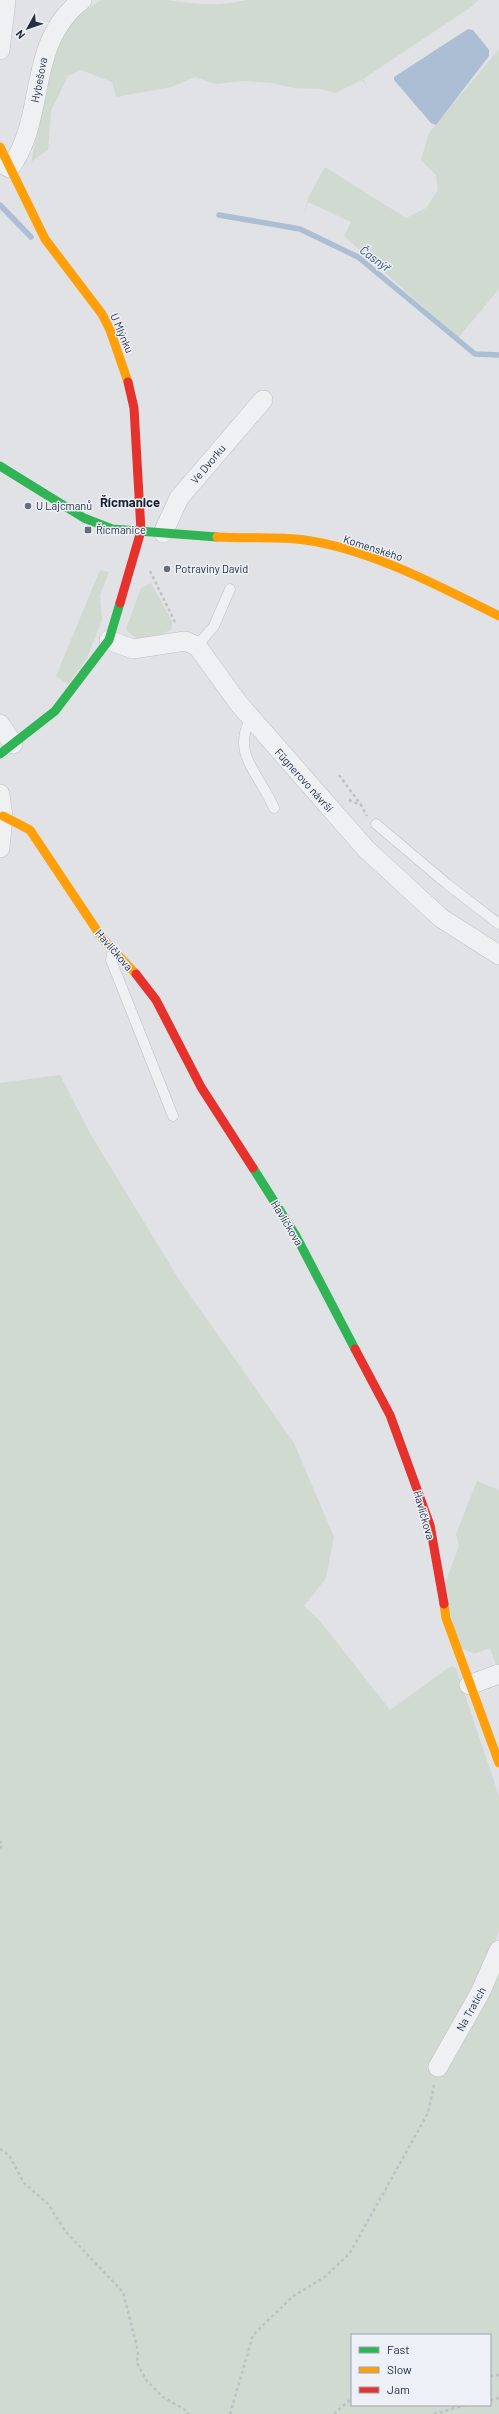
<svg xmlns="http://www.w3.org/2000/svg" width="499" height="2414" font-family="Barlow,sans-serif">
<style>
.green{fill:#d0dad0;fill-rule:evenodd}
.water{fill:#acbed4}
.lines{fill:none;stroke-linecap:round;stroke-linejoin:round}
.stream{stroke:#acbed4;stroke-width:5.5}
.lane-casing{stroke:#bdbfc3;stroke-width:11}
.street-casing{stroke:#bdbfc3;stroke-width:20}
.path{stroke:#bfc0c5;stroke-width:2.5;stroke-dasharray:3 3;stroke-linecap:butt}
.lane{stroke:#eff0f2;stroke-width:10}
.street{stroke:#eff0f2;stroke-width:19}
.fast{stroke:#30b455;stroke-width:9}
.slow{stroke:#ff9f0a;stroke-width:9}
.jam{stroke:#e5322d;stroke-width:9}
.poi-dot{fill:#666e7a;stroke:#edf0f6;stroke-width:1.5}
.labels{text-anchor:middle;stroke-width:3;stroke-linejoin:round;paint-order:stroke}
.street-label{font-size:11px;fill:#252f40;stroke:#edf0f6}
.poi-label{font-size:11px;fill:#252f40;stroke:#edf0f6;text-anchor:start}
.water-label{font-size:12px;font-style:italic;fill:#2c4d77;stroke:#edf0f6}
.quarter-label{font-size:13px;font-weight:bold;fill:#182031;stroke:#edf0f6}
</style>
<rect width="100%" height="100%" fill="#e0e2e5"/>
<g class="green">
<path d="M168 0C196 5 220 6 247 0H478L471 7 363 79 367 86 362 80 335 93 321 89 294 88 272 83 243 81 216 84 195 77 171 87 116 97 112 82 81 70 68 76 51 111 48 150 31 162 54 54 73 19 101 0Z"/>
<path d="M499 49V289L458 338 344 236 351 222 308 202 303 216 309 196 325 167 406 218 426 208 438 190 436 175 421 160 429 133Z"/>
<path d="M100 570 109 572 100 595 102 620 87 658 68 684 56 676Z"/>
<path d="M151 583 172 621V629C157 637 138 647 126 629L141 588Z"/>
<path d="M60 1075 91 1135 180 1281 294 1443 334 1537 326 1578 304 1606 320 1621 390 1710 451 1666 456 1668 499 1796V1931L485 1969 499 1966V2414H0V1083ZM352 2335H490V2405H352Z"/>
<path d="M477 1481 499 1490V1673L490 1648 474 1654 459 1647 444 1586 459 1546 456 1534Z"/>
</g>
<path class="water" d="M468 29 473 30 489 50V56L436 125 431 123 394 80V77Z"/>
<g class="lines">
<g class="stream">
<path d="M0 205 31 237"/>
<path d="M219 215 300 229 358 257 475 354 499 355"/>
</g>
<defs>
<g id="lane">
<path d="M197 646 214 626 230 589"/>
<path d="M251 719C230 753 261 776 274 808"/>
<path d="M376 824 447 884 499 924"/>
<path d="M112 954 111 960 173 1116"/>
</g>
<g id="street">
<path d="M0 50 6 0"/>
<path d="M0 163 10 168C48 115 25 44 82 0"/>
<path d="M163 533 179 498 263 400"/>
<path d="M109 640 133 649 185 641 197 646 239 704 366 849 441 918 499 955"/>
<path d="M0 724 13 744"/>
<path d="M0 794 3 816 0 848"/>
<path d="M469 1685 499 1674"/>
<path d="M438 2067 480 1993 499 1950"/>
</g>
</defs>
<use href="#lane" class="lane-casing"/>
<use href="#street" class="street-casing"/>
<g class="path">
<path d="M150 571 176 624"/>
<path d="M339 775 361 805"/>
<path d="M349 800 361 805 367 816"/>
<path d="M0 1841 2 1846 0 1848"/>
<path d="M0 2149 9 2155 24 2183 48 2204 65 2231 123 2292 138 2351 137 2363 147 2381 163 2397 187 2411 188 2414"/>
<path d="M490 2376 499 2375"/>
<path d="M490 2400 499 2398"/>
<path d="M230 2414 253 2335 292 2297 326 2276 350 2253 428 2113 434 2085"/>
<path d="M334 2414 352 2398"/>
<path d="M434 2414 466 2405"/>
</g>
<use href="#lane" class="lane"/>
<use href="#street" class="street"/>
<g class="fast">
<path d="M0 466 84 518 112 529 217 537"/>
<path d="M0 754 55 711 109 640 120 603"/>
<path d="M253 1168 296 1236 355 1349"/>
</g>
<g class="slow">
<path d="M0 147 45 239 102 314 110 330 128 382"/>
<path d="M217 537C246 539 276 536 305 540 370 549 441 587 499 616"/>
<path d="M3 816 30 830 102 938 136 974"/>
<path d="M444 1604 446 1618 499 1763"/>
</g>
<g class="jam">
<path d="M120 603 141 531 134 408 128 382"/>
<path d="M136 974 156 1000 201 1087 253 1168"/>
<path d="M355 1349 390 1415 430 1525 444 1604"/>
</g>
</g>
<g class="poi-dot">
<circle cx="28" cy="506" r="4"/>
<rect x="84" y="526" width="8" height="8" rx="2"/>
<circle cx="167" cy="569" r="4"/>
</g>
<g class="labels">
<g class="street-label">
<text transform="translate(39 80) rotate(-79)" y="4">Hybešova</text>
<text transform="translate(122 333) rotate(67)" y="4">U Mlýnku</text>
<text transform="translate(208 464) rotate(-50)" y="4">Ve Dvorku</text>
<text transform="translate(373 548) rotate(18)" y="4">Komenského</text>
<text transform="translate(304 780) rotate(48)" y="4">Fügnerovo návrší</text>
<text transform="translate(114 950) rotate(49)" y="4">Havlíčkova</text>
<text transform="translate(287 1223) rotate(59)" y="4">Havlíčkova</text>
<text transform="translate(424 1515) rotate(74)" y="4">Havlíčkova</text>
<text transform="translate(471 2009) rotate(-61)" y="4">Na Tratích</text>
</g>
<g class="poi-label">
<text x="36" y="510">U Lajcmanů</text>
<text x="96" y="534">Řícmanice</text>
<text x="175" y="573">Potraviny David</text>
</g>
<g class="water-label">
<text transform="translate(375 259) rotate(37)" y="4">Časnýř</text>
</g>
<g class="quarter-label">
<text x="130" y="507">Řícmanice</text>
</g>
</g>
<rect x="351" y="2334" width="140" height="72" fill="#edf0f6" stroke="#9da3ad"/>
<rect x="359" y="2347" width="20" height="6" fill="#30b455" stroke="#9da3ad"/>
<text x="387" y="2354" font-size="12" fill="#252f40">Fast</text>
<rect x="359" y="2367" width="20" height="6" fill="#ff9f0a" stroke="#9da3ad"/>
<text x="387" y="2374" font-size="12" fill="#252f40">Slow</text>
<rect x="359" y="2387" width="20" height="6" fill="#e5322d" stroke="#9da3ad"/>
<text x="387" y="2394" font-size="12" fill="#252f40">Jam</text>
<g transform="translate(28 28) rotate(230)" stroke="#edf0f6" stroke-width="3" paint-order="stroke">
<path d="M0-3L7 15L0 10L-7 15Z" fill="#252f40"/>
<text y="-6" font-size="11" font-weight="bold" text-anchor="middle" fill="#252f40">N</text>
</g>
</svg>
